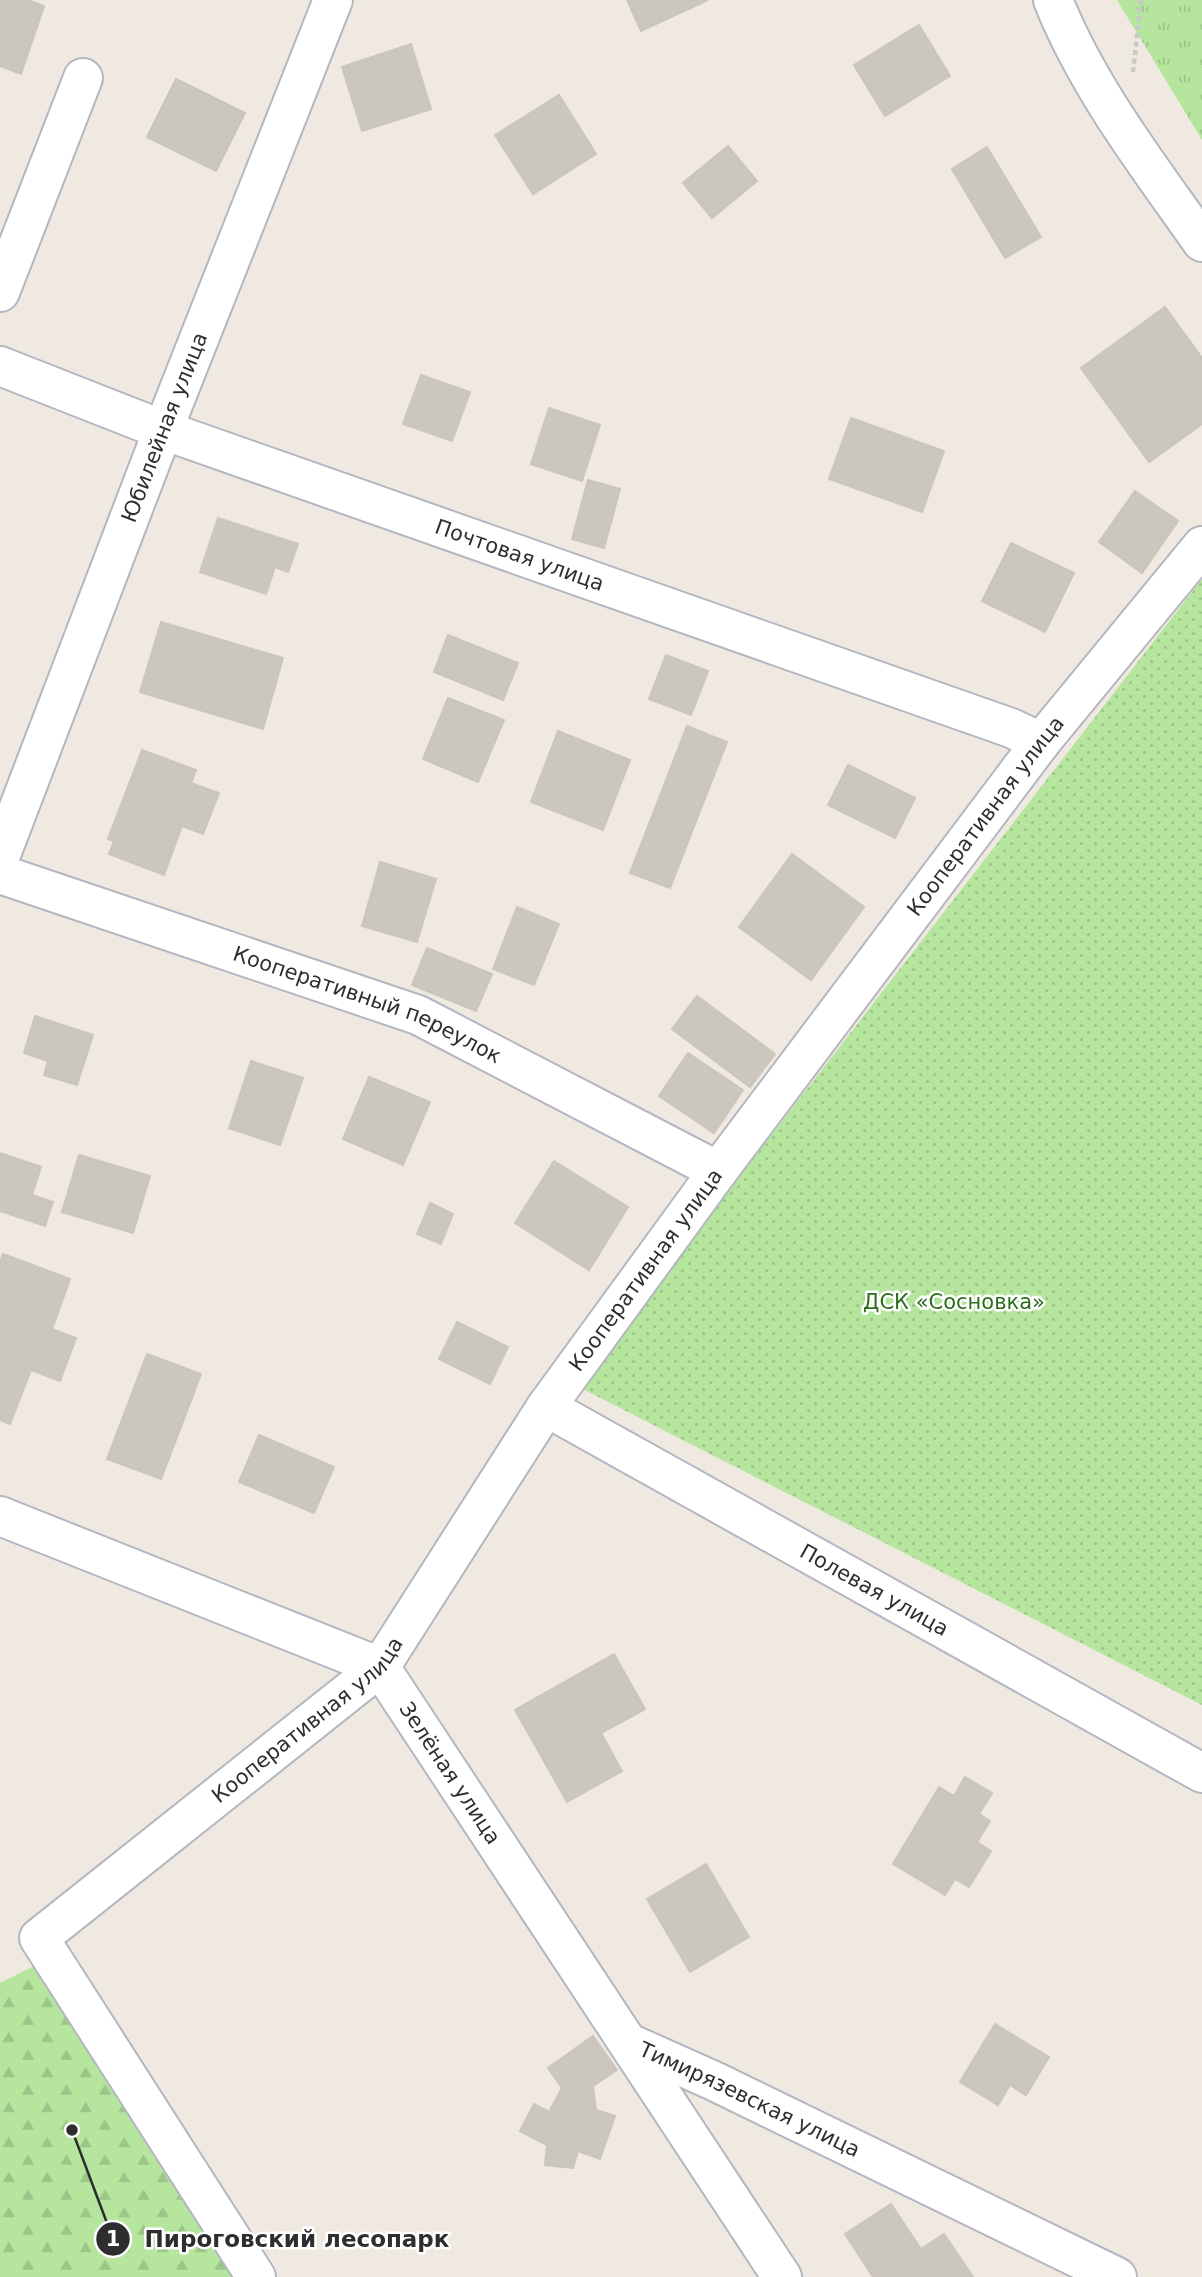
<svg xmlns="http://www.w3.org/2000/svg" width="1202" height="2277" font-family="'DejaVu Sans',sans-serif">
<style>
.grass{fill:url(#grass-tufts)}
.forest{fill:url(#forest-firs)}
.garden{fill:url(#garden-dots)}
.building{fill:#cbc7bf;stroke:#cbc5ba;stroke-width:2}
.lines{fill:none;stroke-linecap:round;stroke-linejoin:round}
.minor-casing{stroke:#b4b7c1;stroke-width:42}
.path{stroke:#c9c9c9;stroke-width:4.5;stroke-dasharray:5 3.5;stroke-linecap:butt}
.minor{stroke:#fff;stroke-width:38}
.labels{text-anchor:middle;stroke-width:5;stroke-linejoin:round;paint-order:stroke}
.street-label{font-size:21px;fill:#2e2e2e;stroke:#fff}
.park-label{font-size:21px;fill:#2c6e1b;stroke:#fff}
.leader{fill:none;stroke:#2e2e2e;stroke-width:2.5}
.callout-dot{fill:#2e2e2e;stroke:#fff;stroke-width:2.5}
.mark-label{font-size:21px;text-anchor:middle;font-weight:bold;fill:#fff}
.callout-label{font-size:23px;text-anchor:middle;font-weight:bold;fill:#2e2e2e;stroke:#fff;stroke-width:5;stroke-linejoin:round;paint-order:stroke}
</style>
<defs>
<pattern id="grass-tufts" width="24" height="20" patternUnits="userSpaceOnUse" patternTransform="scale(1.75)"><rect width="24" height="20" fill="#b6e59e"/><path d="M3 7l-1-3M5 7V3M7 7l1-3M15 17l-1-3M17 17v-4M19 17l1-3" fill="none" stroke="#9dc588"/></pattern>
<pattern id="forest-firs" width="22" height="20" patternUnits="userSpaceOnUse" patternTransform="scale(1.75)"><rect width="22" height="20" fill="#b6e59e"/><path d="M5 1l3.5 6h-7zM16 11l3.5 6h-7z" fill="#9dc588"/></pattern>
<pattern id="garden-dots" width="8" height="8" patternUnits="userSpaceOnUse" patternTransform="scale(1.75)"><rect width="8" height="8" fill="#b6e59e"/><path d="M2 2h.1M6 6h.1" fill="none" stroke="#9dc588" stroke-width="1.8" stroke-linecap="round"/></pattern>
</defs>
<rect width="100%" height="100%" fill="#efe9e1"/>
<path class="grass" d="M1117 0H1202V140Z"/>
<path class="forest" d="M44 1961 231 2277H0V1983Z"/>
<path class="garden" d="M1202 579V1705L577 1386Z"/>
<g class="building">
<path d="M0 0H28L44 6 21 74 0 66Z"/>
<path d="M627 0H708L641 31Z"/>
<path d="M919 25 950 76 885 116 854 65Z"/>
<path d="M411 44 431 109 362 131 342 67Z"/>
<path d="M176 79 245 113 216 171 147 137Z"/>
<path d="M559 95 596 154 533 194 495 135Z"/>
<path d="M728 146 757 181 712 218 683 183Z"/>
<path d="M987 147 1041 237 1005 258 952 169Z"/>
<path d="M1165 307 1202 358V424L1149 462 1081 368Z"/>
<path d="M421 375 470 392 452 441 403 424Z"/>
<path d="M549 408 600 425 582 481 531 464Z"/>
<path d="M851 418 944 451 922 512 829 479Z"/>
<path d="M588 480 620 489 604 548 572 539Z"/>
<path d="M1135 491 1178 521 1142 573 1099 542Z"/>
<path d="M218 518 298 544 288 572 275 567 266 594 200 572Z"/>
<path d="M1011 543 1074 573 1045 632 982 601Z"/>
<path d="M161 622 283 658 263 729 140 692Z"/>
<path d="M448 635 518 663 503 700 434 672Z"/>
<path d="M666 655 708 671 691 715 649 699Z"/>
<path d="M448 698 504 720 478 782 423 759Z"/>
<path d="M687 726 727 742 670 888 630 873Z"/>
<path d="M558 731 630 760 603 830 531 802Z"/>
<path d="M142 750 196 770 191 783 219 793 203 834 182 826 164 875 109 854 114 841 108 839Z"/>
<path d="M848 765 915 798 895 838 828 805Z"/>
<path d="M792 854 864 907 811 980 739 927Z"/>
<path d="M380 862 436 879 417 942 362 926Z"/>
<path d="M517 907 559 924 534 985 493 969Z"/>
<path d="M427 948 492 974 476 1011 412 985Z"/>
<path d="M697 996 775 1054 750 1087 672 1029Z"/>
<path d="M35 1016 93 1035 77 1085 44 1075 48 1061 24 1053Z"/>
<path d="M688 1053 743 1090 714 1133 659 1096Z"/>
<path d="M251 1061 303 1078 280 1145 229 1128Z"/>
<path d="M369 1077 430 1102 403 1165 343 1139Z"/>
<path d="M0 1153 41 1167 32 1195 53 1202 45 1226 0 1211Z"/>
<path d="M79 1155 150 1176 133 1233 62 1212Z"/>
<path d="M554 1161 628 1207 589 1270 515 1223Z"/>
<path d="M430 1203 453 1214 441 1244 417 1234Z"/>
<path d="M3 1254 70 1279 52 1329 76 1338 60 1381 31 1370 10 1424 0 1420V1262Z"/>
<path d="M457 1322 508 1347 490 1384 439 1359Z"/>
<path d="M147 1354 201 1374 161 1479 107 1459Z"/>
<path d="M259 1435 334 1467 314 1513 239 1482Z"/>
<path d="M614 1654 645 1709 601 1733 622 1771 567 1802 515 1710Z"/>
<path d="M965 1777 992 1793 979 1814 990 1821 977 1842 991 1851 969 1887 955 1879 945 1895 893 1864 939 1787 954 1796Z"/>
<path d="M706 1864 749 1937 690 1972 647 1899Z"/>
<path d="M995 2024 1049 2057 1026 2095 1010 2085 998 2105 960 2082Z"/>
<path d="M593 2036 617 2070 593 2086 596 2110 615 2116 600 2159 578 2151 573 2168 545 2165 547 2145 520 2131 534 2104 549 2112 562 2088 548 2068Z"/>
<path d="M891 2204 921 2249 944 2234 973 2277H873L845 2234Z"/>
</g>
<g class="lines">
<defs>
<g id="minor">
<path d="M1053 0C1088 88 1148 165 1202 242"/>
<path d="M0 292 83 78"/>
<path id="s1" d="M0 366 163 430 1011 728 1041 742"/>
<path id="s2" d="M0 857 163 430 333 0"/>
<path id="s3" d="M0 874 418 1015 718 1171"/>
<path id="s4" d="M546 1407 1202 1773"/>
<path id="s5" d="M0 1516 380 1667 782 2277"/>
<path id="s6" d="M631 2044 714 2081 1117 2277"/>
<path id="s7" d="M256 2277 39 1938 380 1667 546 1407 718 1171 1041 742 1202 546"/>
</g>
</defs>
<use href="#minor" class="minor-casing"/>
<path class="path" d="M1133 72 1141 0"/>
<use href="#minor" class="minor"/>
</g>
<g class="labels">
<g class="street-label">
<text dy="7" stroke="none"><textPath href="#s2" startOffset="460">Юбилейная улица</textPath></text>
<text dy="7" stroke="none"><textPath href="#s1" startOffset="553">Почтовая улица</textPath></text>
<text dy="7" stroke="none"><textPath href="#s7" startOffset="1883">Кооперативная улица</textPath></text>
<text dy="7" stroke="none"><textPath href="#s3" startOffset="390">Кооперативный переулок</textPath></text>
<text dy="7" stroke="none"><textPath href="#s7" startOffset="1316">Кооперативная улица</textPath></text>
<text dy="7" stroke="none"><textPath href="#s4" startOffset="376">Полевая улица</textPath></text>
<text dy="7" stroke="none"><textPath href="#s7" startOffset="749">Кооперативная улица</textPath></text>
<text dy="7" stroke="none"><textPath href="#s5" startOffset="536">Зелёная улица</textPath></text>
<text dy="7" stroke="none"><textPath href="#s6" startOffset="131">Тимирязевская улица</textPath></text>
</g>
<g class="park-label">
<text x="954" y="1309">ДСК «Сосновка»</text>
</g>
</g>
<path class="leader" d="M72 2130L113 2239"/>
<g class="callout-dot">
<circle cx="72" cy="2130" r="7"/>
<circle cx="113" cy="2239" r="18"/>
</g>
<g class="mark-label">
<text x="113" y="2246">1</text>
</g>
<g class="callout-label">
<text x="297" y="2247">Пироговский лесопарк</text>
</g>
</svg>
